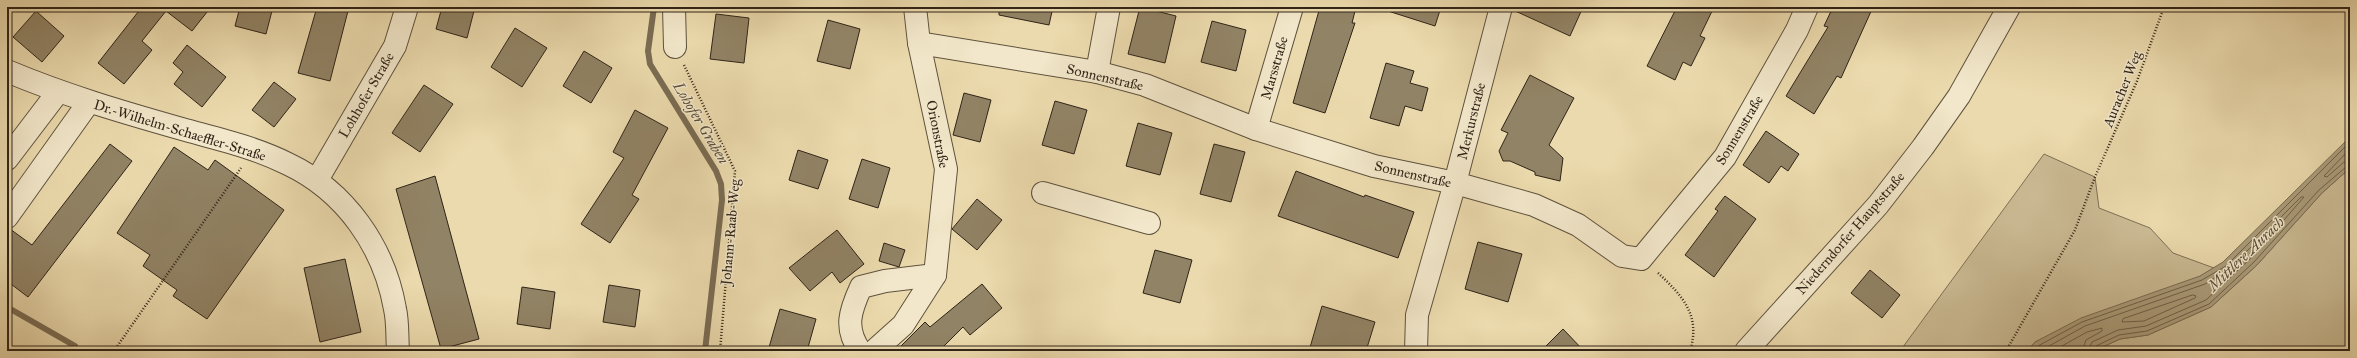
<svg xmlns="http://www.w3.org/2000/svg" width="2357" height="358" font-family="'IM FELL Great Primer',serif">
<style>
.green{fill:#cbbb94;stroke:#7e7056}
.water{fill:#ab9c7a;stroke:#7a6c53}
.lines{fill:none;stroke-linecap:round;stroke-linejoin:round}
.shore{stroke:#6e6049;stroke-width:1}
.stream{stroke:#7a6c53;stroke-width:6}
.building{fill:#918365;stroke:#302418}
.minor-casing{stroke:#5f523d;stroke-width:24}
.path{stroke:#302418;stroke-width:2.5;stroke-dasharray:1 2;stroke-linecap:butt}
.minor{stroke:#f2e7ca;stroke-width:22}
.labels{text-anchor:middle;stroke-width:3;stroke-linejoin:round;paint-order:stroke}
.street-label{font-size:14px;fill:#302418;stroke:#f2e7ca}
.water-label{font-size:15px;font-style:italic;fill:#5b4e3a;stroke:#f2e7ca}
</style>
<rect width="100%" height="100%" fill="#ebdaad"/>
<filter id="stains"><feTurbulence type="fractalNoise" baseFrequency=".005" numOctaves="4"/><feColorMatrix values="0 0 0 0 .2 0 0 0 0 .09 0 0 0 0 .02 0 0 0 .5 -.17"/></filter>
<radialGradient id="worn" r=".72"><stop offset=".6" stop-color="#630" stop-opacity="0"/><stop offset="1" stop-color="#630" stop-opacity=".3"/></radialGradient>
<g class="green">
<path d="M2044 154 2095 177 2099 208 2150 228 2173 253 2214 268 2201 276 2054 334 2035 342 2027 351H1900Z"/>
<path d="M2350 168V351H2094L2120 339 2148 335 2211 307 2257 265 2322 193Z"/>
</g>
<path class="water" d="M2350 137V168L2322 193 2257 265 2211 307 2148 335 2120 339 2094 351H2027L2035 342 2081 318 2200 276 2223 262Z"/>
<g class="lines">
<g class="shore">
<path d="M2350 149 2324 176 2327 177 2344 162 2350 161"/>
<path d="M2193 295 2196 296 2195 298 2144 321 2122 322 2123 319Z"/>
<path d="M2033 351 2038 346 2082 322 2202 280 2226 266 2350 142"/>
<path d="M2040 351 2085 326 2205 284 2229 269 2301 197H2304L2250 259 2206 300 2146 326 2118 330 2092 342 2088 351"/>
<path d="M2053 351 2087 332 2102 328V331L2086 340 2082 351"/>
<path d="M2093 351 2096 346 2119 335 2147 331 2209 304 2254 262 2319 190 2346 167 2350 166"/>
</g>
<g class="stream">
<path d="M654 7 648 51 650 64 716 171 721 184 722 200 705 351"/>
<path d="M7 307 75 346"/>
</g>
</g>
<g class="building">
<path d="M142 7H211L192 31 166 11 142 41 152 50 124 84 98 63Z"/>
<path d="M240 7H273L266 34 235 26Z"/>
<path d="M317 7H349L330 81 298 73Z"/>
<path d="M442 7H475L467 38 436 29Z"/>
<path d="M999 7H1053L1049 25 999 15Z"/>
<path d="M1140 7 1176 16 1165 63 1128 54Z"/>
<path d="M1320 7H1356L1352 23H1355L1325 113 1293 103Z"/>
<path d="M1388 7H1441L1435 26 1388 11Z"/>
<path d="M1513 7H1583L1570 36 1513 10Z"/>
<path d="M1677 7H1714L1700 36 1705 38 1691 66 1683 62 1675 80 1647 66Z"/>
<path d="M1833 7H1873L1841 78 1837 76 1814 114 1786 96 1828 27 1824 26Z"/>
<path d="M36 11 64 36 42 62 13 37Z"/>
<path d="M716 14 749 18 744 63 710 59Z"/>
<path d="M828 20 860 29 850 69 817 61Z"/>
<path d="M1212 21 1246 30 1236 71 1201 62Z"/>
<path d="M515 28 547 48 522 87 491 67Z"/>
<path d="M187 45 226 77 202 107 174 84 183 72 173 63Z"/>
<path d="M584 51 612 68 591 103 563 86Z"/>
<path d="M1386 63 1414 71 1410 83 1428 88 1422 111 1405 106 1399 126 1370 118Z"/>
<path d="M1530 75 1574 98 1549 145 1563 158 1560 181 1535 175V172L1510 161H1503L1499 151 1508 133 1501 130Z"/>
<path d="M274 82 296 99 274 127 252 110Z"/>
<path d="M424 85 453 104 420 152 392 133Z"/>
<path d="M964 93 991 100 980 142 953 135Z"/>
<path d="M1055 101 1087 110 1074 154 1042 145Z"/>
<path d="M635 110 668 128 632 195 639 199 610 243 581 224 624 158 613 152Z"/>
<path d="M1138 123 1172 133 1160 175 1126 166Z"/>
<path d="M1766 131 1799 154 1788 171 1781 166 1769 183 1743 165Z"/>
<path d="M110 144 132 161 28 297 7 281V229H10L32 245Z"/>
<path d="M1214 144 1245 152 1231 202 1200 194Z"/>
<path d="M174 147 208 170 215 160 284 210 207 319 173 296 177 290 143 266 150 255 117 233Z"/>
<path d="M798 150 828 160 818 189 789 180Z"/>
<path d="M862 159 890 168 878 208 849 199Z"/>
<path d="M1296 171 1364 197 1365 195 1414 212 1398 258 1278 216Z"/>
<path d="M435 176 479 339 441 349 396 189Z"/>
<path d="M1725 196 1756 219 1714 277 1685 255 1718 211 1715 209Z"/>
<path d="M977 199 1002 220 977 250 952 229Z"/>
<path d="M837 230 864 264 840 283 832 272 810 291 789 268Z"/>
<path d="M1478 242 1522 254 1508 302 1465 289Z"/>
<path d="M884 243 905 250 899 267 879 261Z"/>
<path d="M1155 250 1192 260 1180 303 1143 293Z"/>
<path d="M345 259 361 332 320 342 304 268Z"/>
<path d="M1870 270 1900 295 1882 318 1851 293Z"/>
<path d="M982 284 1002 308 970 335 963 327 939 351H896L925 322 930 327Z"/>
<path d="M609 285 640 290 635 327 603 322Z"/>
<path d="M522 287 555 292 550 329 517 324Z"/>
<path d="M1322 306 1375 322 1366 351H1309Z"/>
<path d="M780 309 816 319 807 351H768Z"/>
<path d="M1563 329 1584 351H1541Z"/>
</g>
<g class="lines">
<defs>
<g id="minor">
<path d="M674 7 675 47"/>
<path d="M915 7 919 43 1097 72 1145 85 1256 129 1374 166 1455 183 1534 205 1578 225 1622 256 1641 259 1725 157 1797 30 1807 7"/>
<path d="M7 71C64 95 122 112 182 129 218 139 254 147 288 164 345 191 384 246 395 309 398 322 397 337 398 351"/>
<path d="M1097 72 1109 7"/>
<path d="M1256 129 1292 7"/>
<path d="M7 159 58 92"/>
<path d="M317 180 395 46 407 7"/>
<path d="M1043 193 1149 223"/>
<path d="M7 217 89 102"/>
<path d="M860 351C844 328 850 311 861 287L885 281 935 275"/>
<path d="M874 351 903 325 935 275 946 169 919 43"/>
<path d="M1416 351 1417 315 1455 183 1501 7"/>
<path d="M1746 351 1878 205 1923 147 1959 96 2009 7"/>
</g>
</defs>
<use href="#minor" class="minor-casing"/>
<g class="path">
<path d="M684 65 735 171 720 351"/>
<path d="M1658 273C1683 296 1701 316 1690 351"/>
<path d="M7 345 14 351"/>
<path d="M114 351 241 168"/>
<path d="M2006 351 2075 230 2095 177 2137 81 2164 7"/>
</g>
<use href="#minor" class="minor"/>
</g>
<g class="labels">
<g class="street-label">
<text transform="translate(1274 68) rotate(-74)" y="5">Marsstraße</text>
<text transform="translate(1105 77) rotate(13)" y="5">Sonnenstraße</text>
<text transform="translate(2122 89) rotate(-68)" y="5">Auracher Weg</text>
<text transform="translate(366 95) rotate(-60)" y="5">Lohhofer Straße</text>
<text transform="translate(1471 121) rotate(-76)" y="5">Merkurstraße</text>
<text transform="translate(180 130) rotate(17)" y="5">Dr.-Wilhelm-Schaeffler-Straße</text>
<text transform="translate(1739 130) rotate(-59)" y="5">Sonnenstraße</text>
<text transform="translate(938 134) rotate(79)" y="5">Orionstraße</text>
<text transform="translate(1413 174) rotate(13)" y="5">Sonnenstraße</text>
<text transform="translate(730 232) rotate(-85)" y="5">Johann-Raab-Weg</text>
<text transform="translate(1850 233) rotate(-49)" y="5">Niederndorfer Hauptstraße</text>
</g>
<g class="water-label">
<text transform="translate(701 123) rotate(59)" y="5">Lohofer Graben</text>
<text transform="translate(2246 254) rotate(-44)" y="5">Mittlere Aurach</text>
</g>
</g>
<rect width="2357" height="358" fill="none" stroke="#ebdaad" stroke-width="24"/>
<rect x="8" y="8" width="2341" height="342" fill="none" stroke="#302418" stroke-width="2"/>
<rect x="12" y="12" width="2333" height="334" fill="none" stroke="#302418"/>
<rect width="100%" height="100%" filter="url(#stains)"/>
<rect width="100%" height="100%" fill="url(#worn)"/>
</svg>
